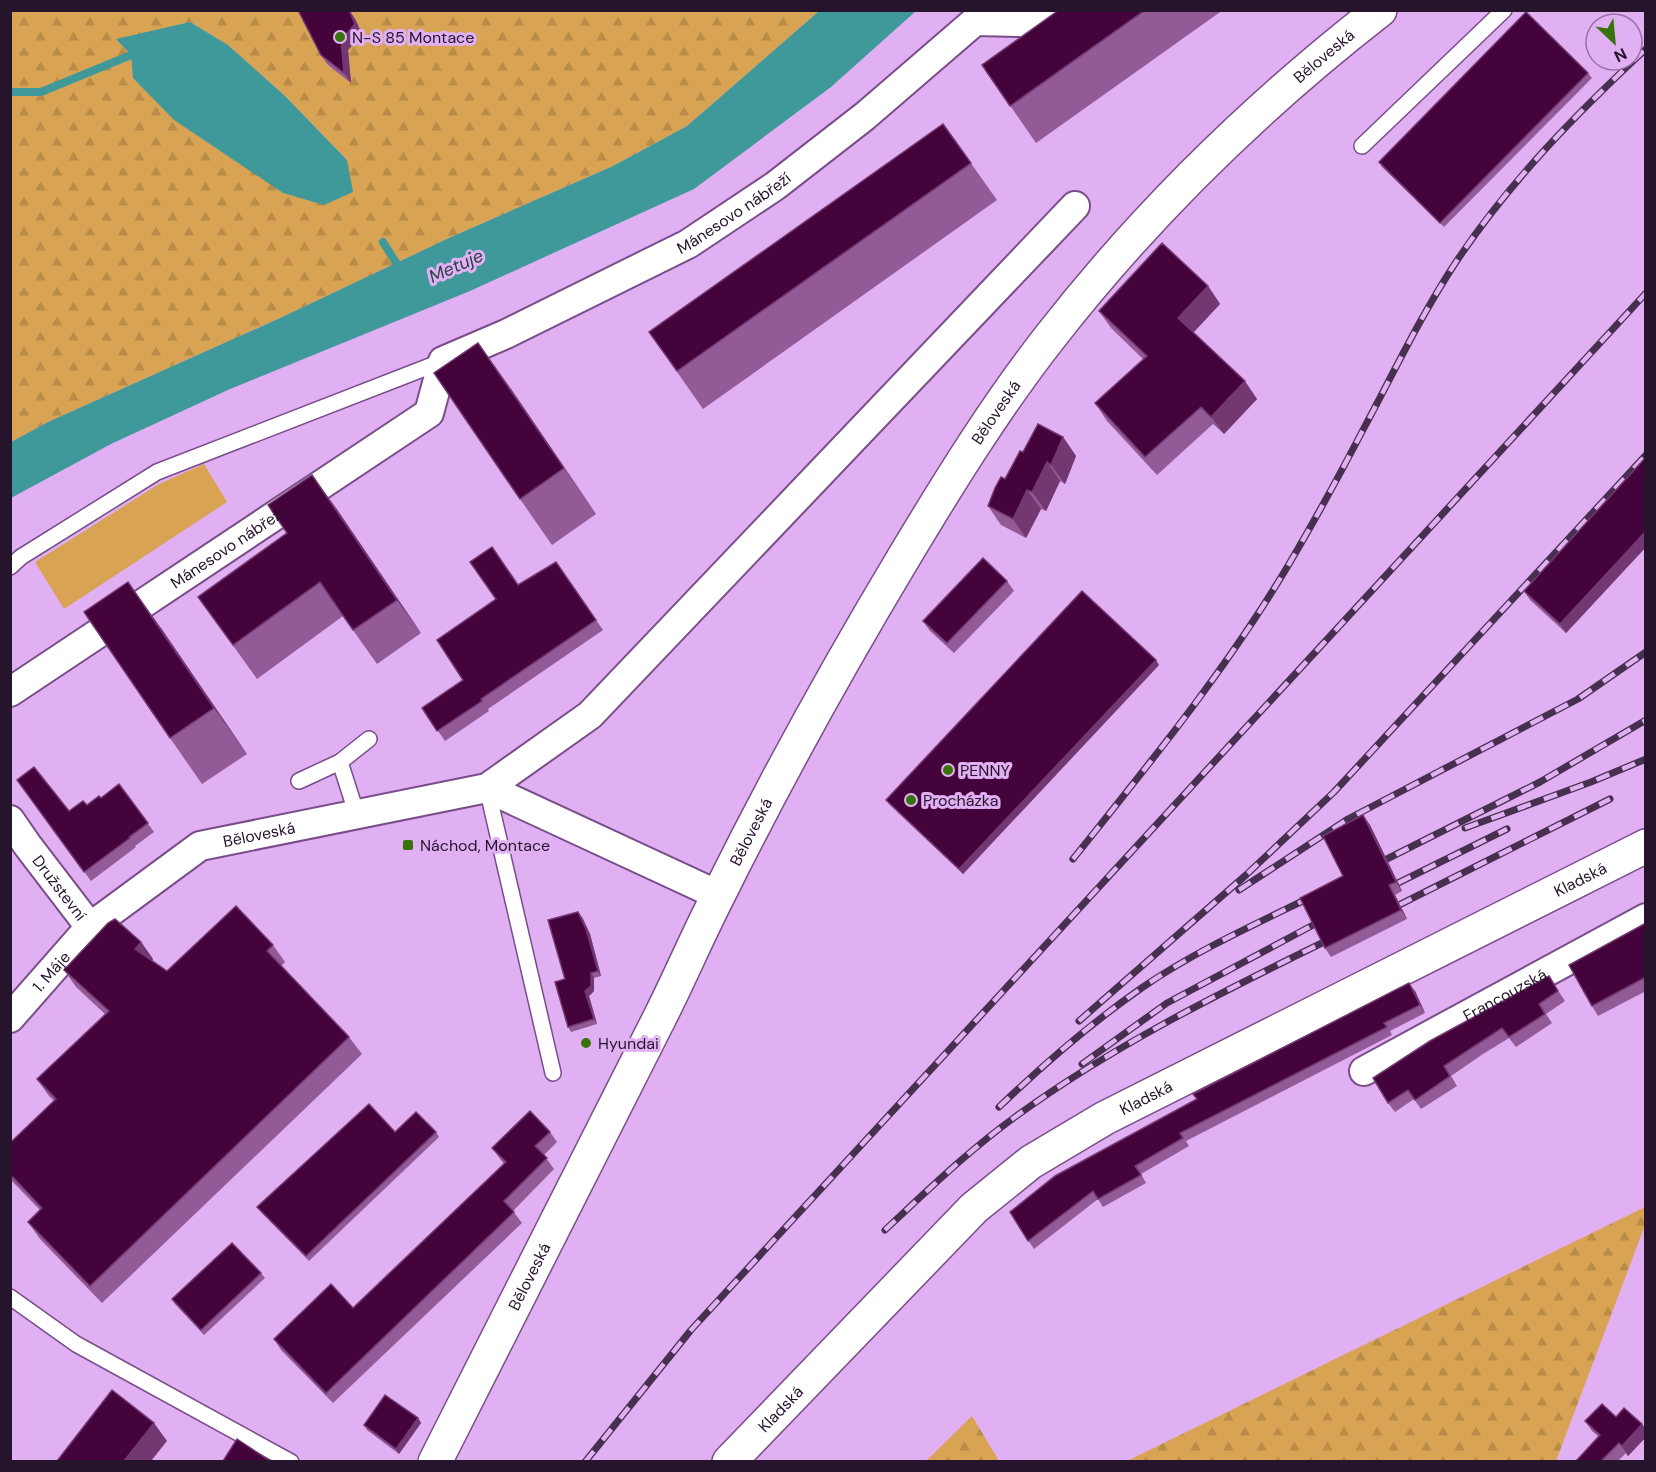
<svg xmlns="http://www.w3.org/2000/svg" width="1656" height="1472" font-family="'DM Sans',sans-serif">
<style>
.forest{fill:url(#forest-firs);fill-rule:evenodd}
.pitch{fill:#d8a453}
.water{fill:#3f999a}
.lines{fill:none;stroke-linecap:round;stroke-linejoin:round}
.stream{stroke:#3f999a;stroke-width:8}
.lane-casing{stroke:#794d89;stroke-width:18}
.street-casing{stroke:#794d89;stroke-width:32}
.secondary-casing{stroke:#794d89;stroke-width:36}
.primary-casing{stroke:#794d89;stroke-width:36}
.lane{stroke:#fff;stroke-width:15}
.street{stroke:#fff;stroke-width:28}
.secondary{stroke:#fff;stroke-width:33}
.primary{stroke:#fff;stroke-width:33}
.rail-casing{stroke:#472f4f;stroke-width:7}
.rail{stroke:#e0b0f3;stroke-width:4.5;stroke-dasharray:14;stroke-linecap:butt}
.wall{fill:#925a96}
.shaded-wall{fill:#733772}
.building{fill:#44033a;stroke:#733772;stroke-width:1.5}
.poi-dot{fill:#377309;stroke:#e0b0f3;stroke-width:2}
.labels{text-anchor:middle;stroke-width:6;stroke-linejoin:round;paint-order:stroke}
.poi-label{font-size:16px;fill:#26132c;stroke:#e0b0f3;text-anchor:start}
.street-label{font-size:16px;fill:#26132c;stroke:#e0b0f3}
.water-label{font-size:18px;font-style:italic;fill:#264243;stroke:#e0b0f3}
</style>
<defs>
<pattern id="forest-firs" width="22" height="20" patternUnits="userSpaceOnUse" patternTransform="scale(1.5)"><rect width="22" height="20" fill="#d8a453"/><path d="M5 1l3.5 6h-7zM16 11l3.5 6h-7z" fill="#b98c48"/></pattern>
</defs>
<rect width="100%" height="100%" fill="#e0b0f3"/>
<g class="forest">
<path d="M11 11H819L687 126 613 166 451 237 280 318 48 422 11 442ZM190 22 228 45 285 96 347 160 283 193 133 78 131 55 117 40Z"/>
<path d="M1645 1207V1225L1556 1461H1127Z"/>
<path d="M972 1416 999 1461H926Z"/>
</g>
<path class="pitch" d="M204 464 227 502 64 609 35 562 159 484Z"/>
<g class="water">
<path d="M819 11H916L831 87 694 189 470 291 230 389 111 444 11 498V442L48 422 280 318 451 237 613 166 687 126Z"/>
<path d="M190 22 228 45 285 96 347 160 353 192 324 205 283 193 174 120 133 78 131 55 116 39Z"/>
</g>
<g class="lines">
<g class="stream">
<path d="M10 92H41L131 55 139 60"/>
<path d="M383 242 402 272"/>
</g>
<defs>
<g id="lane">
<path d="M1362 146 1504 10"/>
<path d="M10 567 21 557 157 472 443 361"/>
<path d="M299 781 340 762"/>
<path d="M487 788 553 1073"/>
<path d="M357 815 340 762 369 739"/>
<path d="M10 1297 76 1344 291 1462"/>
</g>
<g id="street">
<path d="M975 21 1062 23 1079 10"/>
<path id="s1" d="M10 692 429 413 443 361 506 334 688 244 775 186 865 116 988 10"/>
<path d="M487 788 718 895"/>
<path id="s2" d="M10 820 28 846 90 927"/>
<path id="s3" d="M10 1018 90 927 200 846 487 788 590 715 1075 206"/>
<path id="s4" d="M1364 1071 1646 918"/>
</g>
<g id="secondary">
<path id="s5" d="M729 1462 974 1208 1031 1162 1105 1118 1646 846"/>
</g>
<g id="primary">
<path id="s6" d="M435 1462C510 1312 587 1164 661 1015 681 975 698 935 718 896 775 781 838 667 904 557 949 482 996 406 1050 337 1145 215 1258 105 1380 10"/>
</g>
</defs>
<use href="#lane" class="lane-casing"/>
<use href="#street" class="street-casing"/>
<use href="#secondary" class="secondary-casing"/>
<use href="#primary" class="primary-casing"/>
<use href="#lane" class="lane"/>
<use href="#street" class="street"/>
<use href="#secondary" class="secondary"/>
<use href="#primary" class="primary"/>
<defs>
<g id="rail">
<path d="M1465 828 1591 782 1646 759"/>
<path d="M1073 859C1149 764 1227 669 1289 564 1315 520 1340 474 1364 428 1394 372 1421 315 1456 262 1510 181 1575 115 1646 49"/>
<path d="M1371 867 1540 782 1646 720"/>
<path d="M1398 883 1507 829"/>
<path d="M1239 890 1348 819 1578 699 1646 652"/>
<path d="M1399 905 1610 799"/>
<path d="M1079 1021 1246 875 1334 792 1646 455"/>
<path d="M1082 1064 1167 1003 1315 924"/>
<path d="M999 1107C1044 1064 1091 1023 1143 987 1197 950 1258 923 1317 894"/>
<path d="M885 1230C927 1191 968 1151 1015 1117 1111 1047 1218 994 1324 942"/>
<path d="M585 1462 691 1330 1646 293"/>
</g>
</defs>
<use href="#rail" class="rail-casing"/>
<use href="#rail" class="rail"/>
</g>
<g class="wall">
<path d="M349 10 355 19 362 34 348 50 351 83 328 65 321 55Z"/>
<path d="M1059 10H1223L1036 143 982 65Z"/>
<path d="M1588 73 1592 78 1444 227 1382 167 1379 162Z"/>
<path d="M943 124 997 200 703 409 649 332Z"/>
<path d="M1208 286 1220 304 1193 333 1257 399 1224 434 1213 424 1157 475 1107 421 1095 403 1143 359 1111 328 1099 311Z"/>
<path d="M511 389 596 514 552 545 520 499Z"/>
<path d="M1063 437 1076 456 1065 484 1060 481 1046 511 1041 509 1026 538 1001 525 988 506 1005 479 1023 452Z"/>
<path d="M1646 457V547L1566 633 1530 600 1524 591Z"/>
<path d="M336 508 421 633 377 664 343 616 257 679 198 597Z"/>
<path d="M556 562 603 630 488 709 489 711 445 741 422 708 463 680 518 585Z"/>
<path d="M1007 581 1014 591 954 653 930 631 923 621Z"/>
<path d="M161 628 247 754 202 784 170 738Z"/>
<path d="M1159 665 963 874 890 805 886 800Z"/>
<path d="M17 780 69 811 87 805 101 798 119 784 154 832 135 846 136 847 91 881Z"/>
<path d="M1363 815 1370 825 1402 891 1395 895 1407 919 1331 957 1325 948 1343 876Z"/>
<path d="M582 917 590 934 601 976 594 978V991L589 996 597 1024 571 1032 568 1027 565 979Z"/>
<path d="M1646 923V991L1598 1016 1592 1006Z"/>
<path d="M141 942 153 959 152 960 167 971 273 945 285 962 281 966 349 1037 362 1054 102 1303 40 1239 28 1222 40 1210 10 1179V1143L54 1101 49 1096 37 1079 105 1014 76 987 64 970Z"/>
<path d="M1555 986 1565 1001 1546 1014 1552 1023 1516 1047 1509 1038 1483 1054 1451 1076 1457 1086 1421 1109 1414 1099 1395 1112 1388 1103Z"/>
<path d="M1415 991 1425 1013 1390 1031 1392 1035 1186 1141 1189 1146 1141 1174 1146 1183 1103 1207 1098 1199 1034 1249 1010 1212Z"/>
<path d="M436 1132 439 1137 309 1261 261 1212 257 1207Z"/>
<path d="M550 1132 557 1142 544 1155 554 1169 513 1211 522 1223 333 1403 281 1350 274 1339 353 1308 504 1164 492 1148Z"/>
<path d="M261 1273 265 1278 204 1335 175 1304 172 1299Z"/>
<path d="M1616 1417 1646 1429V1437L1628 1456 1626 1453 1618 1461H1578L1599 1437 1592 1431 1585 1421Z"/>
<path d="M418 1418 421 1423 399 1454 367 1430 364 1425Z"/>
</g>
<g class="shaded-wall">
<path d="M349 10 355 19 362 34 348 50 351 83 344 73 341 40Z"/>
<path d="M1208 286 1220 304 1190 336 1178 318Z"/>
<path d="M478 343 511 389 596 514 564 468Z"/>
<path d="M1245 381 1257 399 1224 434 1211 417Z"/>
<path d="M1063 437 1076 456 1065 484 1051 465Z"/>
<path d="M1047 462 1060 481 1046 511 1032 492Z"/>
<path d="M312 475 336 508 421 633 397 600Z"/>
<path d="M1027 490 1041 509 1026 538 1013 519Z"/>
<path d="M1646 531V547L1566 633 1560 624Z"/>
<path d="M128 582 161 628 247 754 214 708Z"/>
<path d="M1156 660 1159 665 963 874 959 869Z"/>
<path d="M1363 815 1370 825 1402 891 1396 882Z"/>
<path d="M1389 885 1395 895 1407 919 1401 910Z"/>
<path d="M578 912 582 917 590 934 601 976 598 971Z"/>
<path d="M141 942 153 959 148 966 135 949Z"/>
<path d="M591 973 594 978V991L589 996 597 1024 594 1019 585 991Z"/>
<path d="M1409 983 1415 991 1425 1013 1420 1005Z"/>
<path d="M418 1418 421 1423 399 1454 396 1449Z"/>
<path d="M154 1423 167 1441 151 1461H124Z"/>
<path d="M1642 1424 1646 1429V1437L1628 1456 1622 1446Z"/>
</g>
<g class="building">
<path d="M298 10H349L355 24 341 40 344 73 321 55Z"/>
<path d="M1059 10H1145L1010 106 982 65Z"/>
<path d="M1526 12 1588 73 1440 223 1379 162Z"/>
<path d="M943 124 971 163 677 371 649 332Z"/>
<path d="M1162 243 1208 286 1178 318 1245 381 1211 417 1201 407 1145 457 1095 403 1147 356 1099 311Z"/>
<path d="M478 343 564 468 520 499 434 373Z"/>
<path d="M1038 424 1063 437 1051 465 1047 462 1032 492 1027 490 1013 519 988 506 995 488 1001 477 1005 479 1020 451 1023 452Z"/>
<path d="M1646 457V531L1560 624 1524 591Z"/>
<path d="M312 475 397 600 353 630 320 582 233 645 198 597 287 533 268 505Z"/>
<path d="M492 547 518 585 556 562 596 620 481 699 482 701 437 731 422 708 463 680 437 640 496 599 470 562Z"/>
<path d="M983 558 1007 581 947 643 923 621Z"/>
<path d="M128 582 214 708 170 738 84 612Z"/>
<path d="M1082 591 1156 660 959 869 886 800Z"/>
<path d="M34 767 69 811 83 801 87 805 99 796 101 798 119 784 148 823 129 837 130 838 84 872 17 780Z"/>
<path d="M1363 815 1396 882 1389 885 1401 910 1325 948 1300 898 1343 876 1323 836Z"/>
<path d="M236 906 273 945 267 951 349 1037 90 1286 28 1222 42 1208 10 1174V1143L56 1099 37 1079 109 1011 64 970 108 923 115 919 141 942 135 949 167 971Z"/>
<path d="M578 912 586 929 598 971 591 973V986L585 991 594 1019 568 1027 555 982 565 979 548 920Z"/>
<path d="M1646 923V977L1592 1006 1569 965Z"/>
<path d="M1549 976 1558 991 1539 1004 1545 1014 1509 1037 1502 1028 1476 1045 1444 1066 1450 1076 1415 1100 1408 1090 1388 1103 1373 1078 1430 1041Z"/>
<path d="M1409 983 1420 1005 1384 1023 1387 1027 1180 1133 1183 1138 1135 1166 1141 1175 1098 1199 1093 1191 1028 1241 1010 1212 1055 1176 1197 1099 1193 1094Z"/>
<path d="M369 1104 395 1132 416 1112 436 1132 306 1256 257 1207Z"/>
<path d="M530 1111 550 1132 535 1146 547 1158 504 1201 514 1212 326 1393 274 1339 331 1284 353 1308 506 1162 492 1148Z"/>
<path d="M232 1243 261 1273 201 1330 172 1299Z"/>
<path d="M112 1390 154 1423 124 1461H57Z"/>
<path d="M385 1395 418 1418 396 1449 364 1425Z"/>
<path d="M1602 1404 1616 1417 1624 1408 1642 1424 1622 1446 1619 1443 1601 1461H1578L1577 1460 1600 1435 1585 1421Z"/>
<path d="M237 1439 270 1461H223Z"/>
</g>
<g class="poi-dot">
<circle cx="340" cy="37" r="6"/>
<circle cx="948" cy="770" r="6"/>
<circle cx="911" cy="800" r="6"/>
<rect x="402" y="839" width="12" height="12" rx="3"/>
<circle cx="586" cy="1043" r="6"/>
</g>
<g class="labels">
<g class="poi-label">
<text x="352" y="43">N-S 85 Montace</text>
<text x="960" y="776">PENNY</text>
<text x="923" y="806">Procházka</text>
<text x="420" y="851">Náchod, Montace</text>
<text x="598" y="1049">Hyundai</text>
</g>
<g class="street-label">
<text dy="6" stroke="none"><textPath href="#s6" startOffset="1677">Běloveská</textPath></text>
<text dy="6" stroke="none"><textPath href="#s1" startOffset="884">Mánesovo nábřeží</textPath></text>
<text dy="6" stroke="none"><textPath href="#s6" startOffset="1191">Běloveská</textPath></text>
<text dy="6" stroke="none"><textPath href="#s1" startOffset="261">Mánesovo nábřeží</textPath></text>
<text dy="6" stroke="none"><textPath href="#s6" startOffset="705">Běloveská</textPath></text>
<text dy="6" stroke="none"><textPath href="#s3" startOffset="318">Běloveská</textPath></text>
<text dy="6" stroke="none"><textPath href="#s5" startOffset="1044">Kladská</textPath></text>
<text dy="6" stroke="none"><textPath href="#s2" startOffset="84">Družstevní</textPath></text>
<text dy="6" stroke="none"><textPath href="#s3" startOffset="62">1. Máje</textPath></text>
<text dy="6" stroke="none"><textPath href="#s4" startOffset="160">Francouzská</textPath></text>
<text dy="6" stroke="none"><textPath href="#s5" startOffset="558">Kladská</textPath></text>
<text dy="6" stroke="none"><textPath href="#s6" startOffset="208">Běloveská</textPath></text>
<text dy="6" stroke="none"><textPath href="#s5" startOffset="74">Kladská</textPath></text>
</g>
<g class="water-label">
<text transform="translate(456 266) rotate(-24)" y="6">Metuje</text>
</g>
</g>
<rect width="1656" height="1472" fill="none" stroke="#26132c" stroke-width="24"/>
<g transform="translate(1614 42) rotate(154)"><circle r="28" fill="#e0b0f3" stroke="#9671a3" stroke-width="1.5"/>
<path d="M0-4.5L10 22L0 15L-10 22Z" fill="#377309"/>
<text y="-9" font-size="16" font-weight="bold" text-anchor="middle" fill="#26132c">N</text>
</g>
</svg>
